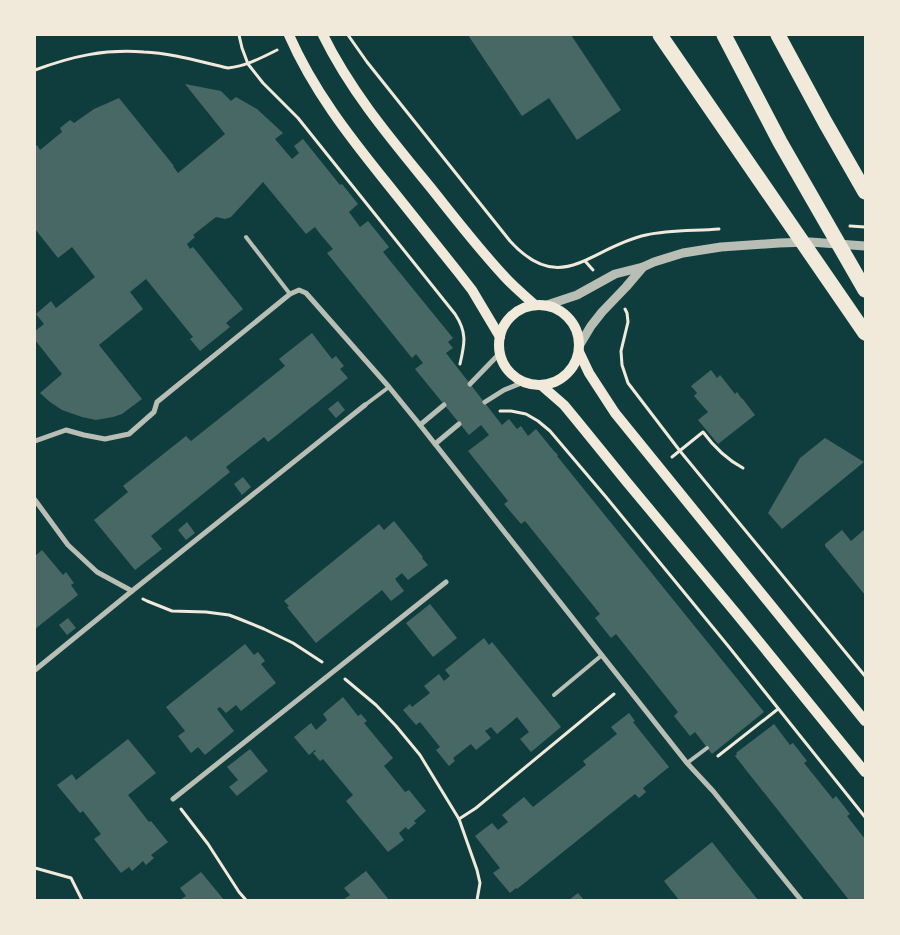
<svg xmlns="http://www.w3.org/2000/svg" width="900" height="935" font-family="Poppins,sans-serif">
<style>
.building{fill:#486865}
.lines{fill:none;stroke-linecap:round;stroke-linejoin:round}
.path{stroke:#f1e9da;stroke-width:3}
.service{stroke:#b8beb3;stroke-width:4}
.minor{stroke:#b8beb3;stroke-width:5}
.tertiary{stroke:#b8beb3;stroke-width:9}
.secondary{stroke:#f1e9da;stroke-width:10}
.motorway{stroke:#f1e9da;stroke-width:15}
</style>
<rect width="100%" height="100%" fill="#0f3d3e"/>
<g class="building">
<path d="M468 35H571L621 110 577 140 549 98 522 116Z"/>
<path d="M185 84 221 91 231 101 236 97 257 109 283 133 275 139 292 159 299 153 294 146 303 139 340 185 342 184 358 204 349 212 360 227 368 221 389 247 383 252 453 338 448 342 453 348 446 353 502 425 509 419 517 429 521 426 528 436 536 429 553 450 558 455 557 456 764 712 712 754 695 732 690 736 674 716 678 712 616 634 611 638 595 618 600 614 525 521 521 524 504 504 508 501 468 451 489 435 481 425 469 435 415 369 423 363 416 354 412 358 327 253 333 249 321 235 315 227 306 234 263 182 231 217 225 219 216 217 193 235 195 237 187 244 190 249 193 247 243 309 226 323 230 327 200 351 190 339 193 337 146 279 130 292 143 309 99 345 142 399 122 414 113 417 96 420 82 417 62 410 50 402 40 393 62 374 35 340V331L44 324 36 314 51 301 56 308 95 277 72 247 58 258 35 229V147L37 145 40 150 62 132 60 128 70 120 74 123 94 109 119 98 174 166H173L178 173 225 134Z"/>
<path d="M312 333 332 359 336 356 344 366 340 369 348 378 268 442 264 437 226 467 230 472 151 536 162 549 135 570 94 520 128 492 123 486 186 436 191 441 285 366 279 359Z"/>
<path d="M711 370 717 378 720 375 735 394 737 392 742 399V398L755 415 718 444 698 420 708 412 694 396 697 393 691 386Z"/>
<path d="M338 401 345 410 336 418 328 409Z"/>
<path d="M825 438 864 462 782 529 768 513 800 458Z"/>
<path d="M243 477 251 487 242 495 234 484Z"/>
<path d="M394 521 423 557 422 558 428 565 408 580 402 573 395 579 404 591 391 601 382 590 316 643 287 607 289 606 284 601 379 524 384 530Z"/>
<path d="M187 522 195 533 186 540 178 530Z"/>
<path d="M865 529V595L825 546V544L842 530 851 541Z"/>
<path d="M42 550 63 575 66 572 74 583 71 585 78 595 35 629V556Z"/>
<path d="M430 604 457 638 433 657 406 623Z"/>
<path d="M68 618 76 628 67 635 59 625Z"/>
<path d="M484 638 489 645 492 642 561 727 531 752 520 739 529 732 517 717 497 734 491 727 485 731 491 738 476 750 471 744 453 758 455 761 449 766 436 750 440 747 420 722 416 725 403 710 410 704 412 707 430 693 424 686 439 674 444 681 450 676 445 670Z"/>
<path d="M245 644 254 655 258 652 265 661 261 664 276 683 241 711 236 705 226 713 220 707 217 709 234 731 205 755 198 747 191 753 178 736 185 731 166 707Z"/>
<path d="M343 697 358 716 361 714 367 721 364 723 393 758 384 766 405 792 409 790 426 811 414 821 416 823 408 830 406 827 399 833 404 840 388 852 346 801 353 795 323 759 320 761 313 753 316 751 315 750 309 755 294 737 311 723 316 730 327 720 323 714Z"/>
<path d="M629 713 635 721 633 722 669 767 643 788 646 792 639 798 635 794 517 889 516 888 510 893 493 873 500 868 475 836 492 823 498 830 508 822 502 815 524 797 533 807 586 765 583 761 617 734 611 727Z"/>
<path d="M774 724 790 745 793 743 807 761 804 763 833 799 836 796 850 814 847 816 865 839V900H849L735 756 737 754 736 753Z"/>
<path d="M128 739 156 773 128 795 149 822 151 821 168 842 151 855 154 858 146 865 143 861 132 871 129 867 121 873 94 839 101 834 83 811 80 813 57 785 72 774 76 780Z"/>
<path d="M250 749 268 771 237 796 229 787 238 780 227 767Z"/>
<path d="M712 842 758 900H679L664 881Z"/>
<path d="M366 871 389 900H343L350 895 344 888Z"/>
<path d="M201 872 224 900H180L186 896 180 888Z"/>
<path d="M578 893 584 900H569Z"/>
</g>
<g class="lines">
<g class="path">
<path d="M239 35 242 48 248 64 263 83 298 118 455 314C467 332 465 343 460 364"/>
<path d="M348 35 367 62 510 241C562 298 590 247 646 235 669 230 695 231 719 229"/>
<path d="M35 70C73 56 104 49 144 52 172 53 201 62 228 68 246 66 261 58 277 50"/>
<path d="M850 226 865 227"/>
<path d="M585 261 593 270"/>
<path d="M625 309 627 313 628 322 621 351 622 365 628 383 680 451 865 676"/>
<path d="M500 411H511L526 414 538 421 550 431 606 497 729 647 865 817"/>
<path d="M672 457 703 432C714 447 726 459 743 468"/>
<path d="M143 599 147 601 172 611 206 612 229 615 237 618 264 629 293 643 322 662"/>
<path d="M345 679 376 705 396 726 420 755 459 819 477 870 480 883 477 900"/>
<path d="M718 756 778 709"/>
<path d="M181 809 208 844 239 892 246 900"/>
<path d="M459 819 476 808 614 694"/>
<path d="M35 868 71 878 82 900"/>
</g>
<g class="service">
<path d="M246 237 290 294"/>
<path d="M365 405 389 387"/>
<path d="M554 695 602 655"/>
<path d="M687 763 707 748"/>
</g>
<g class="minor">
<path d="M470 384 500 353"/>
<path d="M485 402 504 390 524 382"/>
<path d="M420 425 444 405"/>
<path d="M35 441 66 430 84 435 105 439 129 434 154 412 157 402 290 294 299 290 306 293 389 387 420 425 687 763 713 791 801 900"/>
<path d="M435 444 459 424"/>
<path d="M35 500 68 545 97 572 132 591"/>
<path d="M35 670 132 591 365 405"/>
<path d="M173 799 446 582"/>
</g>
<g class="tertiary">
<path d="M547 305 577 295 615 274 643 267 654 262 683 253 721 247 779 243 810 242 865 246"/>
<path d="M579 346 591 326 602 312 626 287 643 267"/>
</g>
<g class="secondary">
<path d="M289 35C313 90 349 136 386 182 410 212 434 242 458 272L472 290 500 337"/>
<path d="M323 35C351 92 391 139 431 188 455 218 478 248 504 276 514 287 525 296 535 305"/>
<circle cx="539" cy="345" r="40"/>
<path d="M579 352 589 373 615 413 865 721"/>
<path d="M541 385 564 405 578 422 626 481 735 612 865 772"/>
</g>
<g class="motorway">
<path d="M660 35 865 333"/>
<path d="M724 35 780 142 865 290"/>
<path d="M778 35 825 122 865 192"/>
</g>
</g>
<rect width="900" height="935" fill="none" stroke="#f1e9da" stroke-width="72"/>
</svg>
